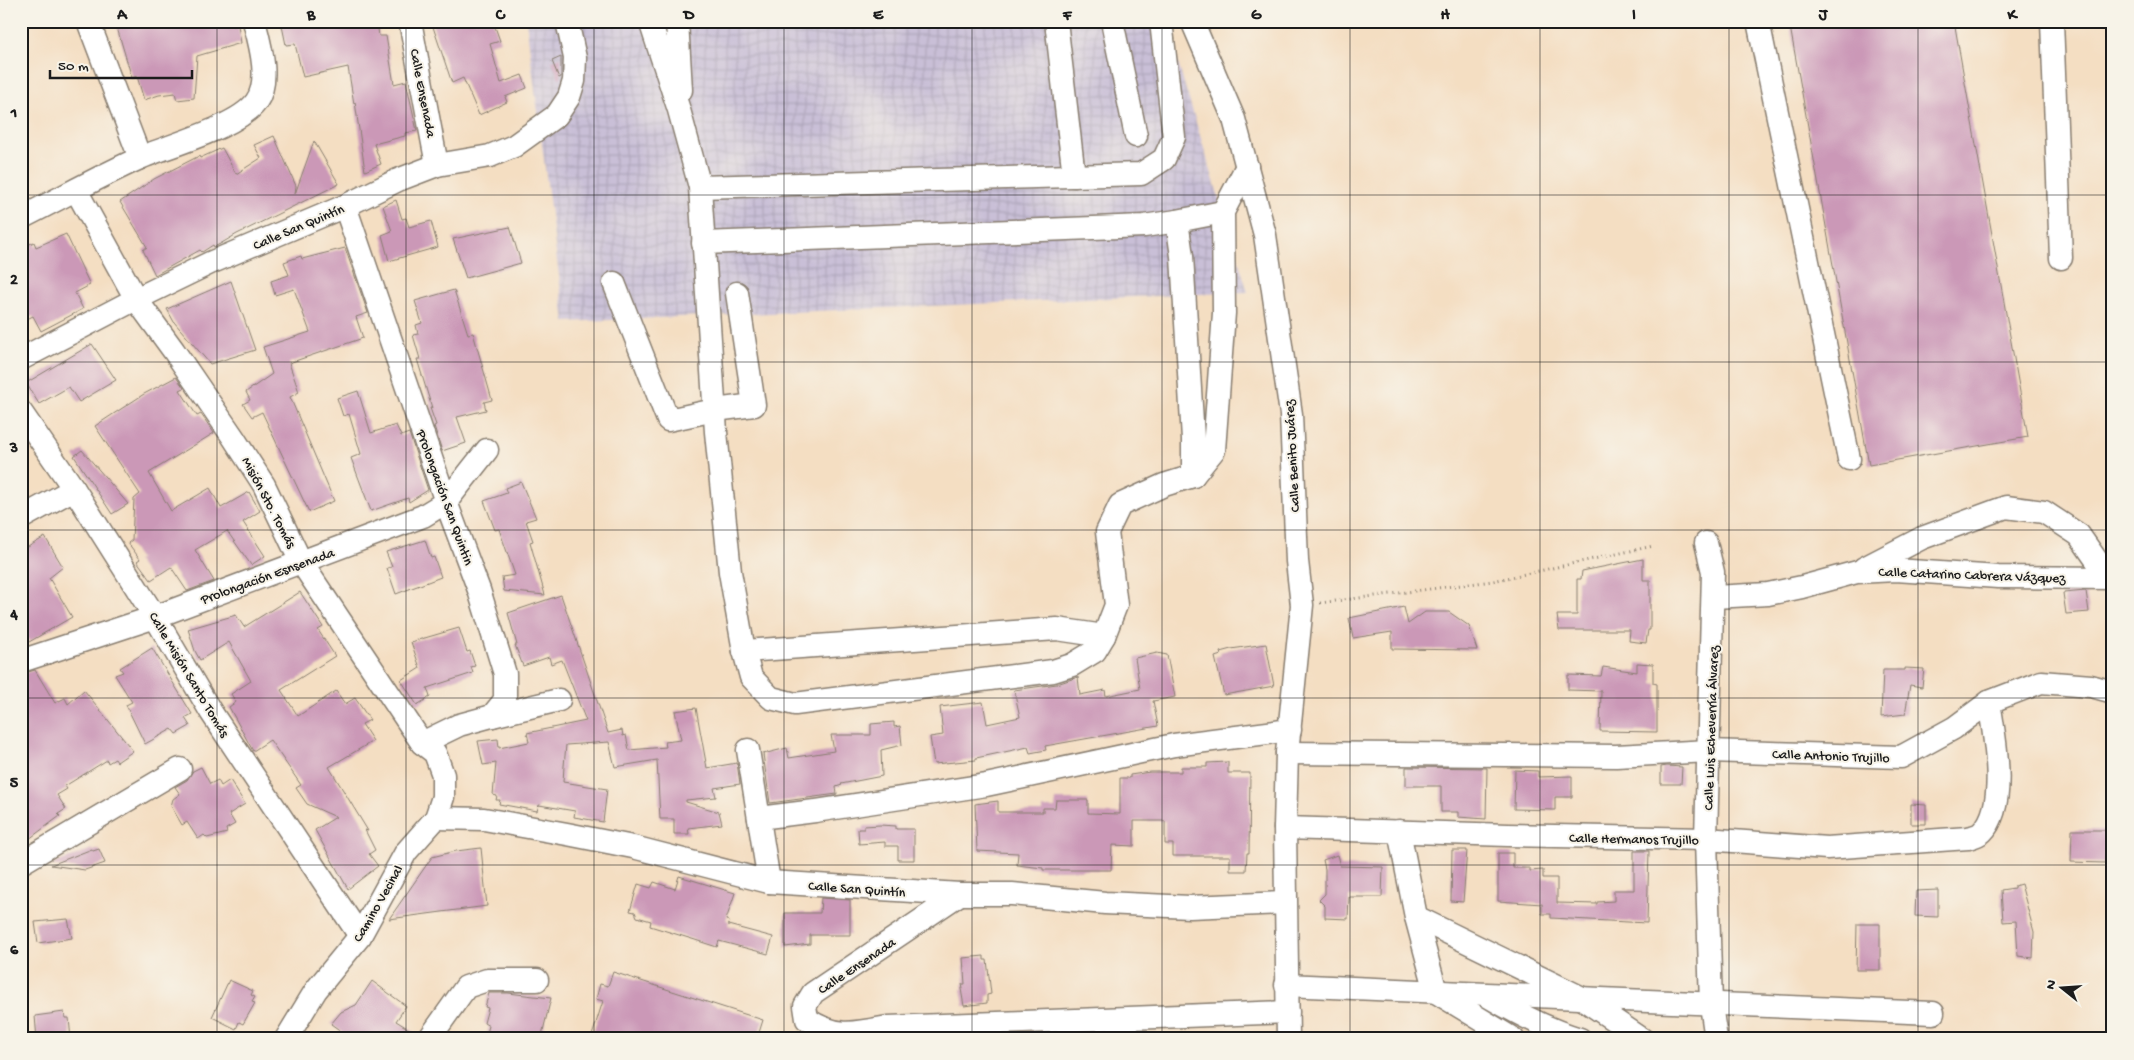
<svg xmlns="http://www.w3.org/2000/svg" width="2134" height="1060" font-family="'Gochi Hand',sans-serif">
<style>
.industrial{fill:url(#industrial-grid)}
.building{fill:#cb98b7}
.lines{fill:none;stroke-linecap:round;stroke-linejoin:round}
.minor-casing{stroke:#887d6f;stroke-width:25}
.path{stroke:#887d6f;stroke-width:3;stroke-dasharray:1 4;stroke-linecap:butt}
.minor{stroke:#fff;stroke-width:22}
.grid{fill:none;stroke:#1c1c1c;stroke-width:1;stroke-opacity:0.55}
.labels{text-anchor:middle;stroke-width:4;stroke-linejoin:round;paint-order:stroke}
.street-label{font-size:14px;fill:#1c1c1c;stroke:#f7f3e8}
.neatline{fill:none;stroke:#1c1c1c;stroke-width:2}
.grid-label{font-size:16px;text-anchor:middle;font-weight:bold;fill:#1c1c1c}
</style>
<defs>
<pattern id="industrial-grid" width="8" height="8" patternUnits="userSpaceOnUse" patternTransform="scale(1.25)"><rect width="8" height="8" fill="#c9bfd7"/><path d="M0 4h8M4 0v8" fill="none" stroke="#aca4b8"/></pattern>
</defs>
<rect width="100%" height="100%" fill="#f7f3e8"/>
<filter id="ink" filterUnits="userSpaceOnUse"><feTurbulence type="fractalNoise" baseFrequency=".02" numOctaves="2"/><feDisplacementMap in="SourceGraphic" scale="10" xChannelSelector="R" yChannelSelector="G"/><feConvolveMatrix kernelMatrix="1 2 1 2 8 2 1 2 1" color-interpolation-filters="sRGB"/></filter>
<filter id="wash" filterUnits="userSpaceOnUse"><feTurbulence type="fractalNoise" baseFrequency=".0096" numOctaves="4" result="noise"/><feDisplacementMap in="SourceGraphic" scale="20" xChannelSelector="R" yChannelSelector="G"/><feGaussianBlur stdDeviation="1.12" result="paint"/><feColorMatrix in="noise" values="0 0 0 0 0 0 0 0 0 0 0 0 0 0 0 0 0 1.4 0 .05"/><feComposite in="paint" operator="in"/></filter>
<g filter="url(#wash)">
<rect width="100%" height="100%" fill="#f4dec2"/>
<path class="industrial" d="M526 21H1165L1248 292 565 322Z"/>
<g id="blocks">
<g class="building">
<path d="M115 21H232L233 26 238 25 241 43 197 56 194 98 177 100 175 93 159 95 144 100 137 76 132 78Z"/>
<path d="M281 21H377L379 36H386L394 84 406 81 417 131 405 133V136L374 144 381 164 365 171 355 102 354 104 348 67 303 77 295 44 286 45Z"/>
<path d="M431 21H493L500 41 490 44 501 83 522 75 527 88 505 97 507 102 479 115 463 78 452 83Z"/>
<path d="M1789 21H1954L2028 437 1869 465Z"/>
<path d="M561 57V77L559 78 552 61Z"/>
<path d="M274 136 296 186 295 194 314 141 339 184 237 234 220 244 214 247 213 245 202 252 200 250 155 275 143 250 147 247 120 202 154 179 199 156 200 158 222 148 236 174 261 158 254 145Z"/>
<path d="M396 200 402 219 406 218 409 227 431 221 438 247 389 261 382 235 392 231 383 206Z"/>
<path d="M510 227 521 263 466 278 453 239Z"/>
<path d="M66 234 90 285 75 293 83 309 41 331 33 316 21 322V248L34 242 36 247Z"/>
<path d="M345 248 368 313 356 317 363 338 289 363 299 392 290 397 334 501 309 512 262 412 252 417 243 404 250 400 246 392 272 374 263 347 310 332 294 289 275 295 271 281 289 275 284 262 301 256 302 259Z"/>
<path d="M231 281 255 350 210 364 174 322 167 309Z"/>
<path d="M454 290 468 334 473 333 492 400 484 402 486 410 457 417 466 443 442 451 434 426 436 425 430 408H432L417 359H420L413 335 418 334 416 325 422 323 415 301Z"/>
<path d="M92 344 116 380 79 402 69 387 39 404 26 383Z"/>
<path d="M176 377 184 388 180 390 197 416 201 414 214 433 149 473 171 511 210 488 221 508 249 492 260 511 243 522 265 556 251 565 227 531 195 550 214 581 187 591 171 567 151 580 137 561 140 559 128 543 132 540 134 499 140 494 95 426 144 394Z"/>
<path d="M358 391 371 433 396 425 401 436 409 433 428 490 409 502 408 498 371 511 351 458 361 454 349 414 343 416 337 398Z"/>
<path d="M82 450 128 504 112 514 74 456Z"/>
<path d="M521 482 536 518 526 521 533 541 530 542 545 595 504 591 502 577 515 575 499 529 495 530 484 501 507 493 505 488Z"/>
<path d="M45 537 63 567 49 578 72 617 29 642 27 637 21 640V551Z"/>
<path d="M425 540 431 558 434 557 441 577 396 594 387 568 392 567 386 552Z"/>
<path d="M1643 559V580H1650V630H1648L1646 643 1629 641 1630 630H1559L1557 615H1577V579H1581L1582 571Z"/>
<path d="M2086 591 2089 612 2066 614 2063 593Z"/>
<path d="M300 592 323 627 318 630 335 656 281 690 298 716 336 691 345 704 355 698 370 720 362 724 373 741 329 767 368 831 365 830 375 850 369 854 378 866 348 889 315 830 336 817 307 804 296 788 301 785 270 740 253 751 229 707 236 702 231 694 251 681 229 642 200 660 195 651 188 629 236 615 244 627Z"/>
<path d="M561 595 608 733 622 730 623 736 626 735 629 750 666 747 665 742 681 740 675 711 696 708 707 768 737 763 740 784 714 788 716 797 686 800V802L719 812 722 824 688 828 689 834H674V819H660L657 760 615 767 609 742 566 745 564 766 563 782 607 789 603 822 574 817 575 811 539 805 537 811 499 804 500 800H496L497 796 493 795 496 763 483 765 478 741 498 739 499 748 529 742 527 733 586 721 562 660 551 664 549 657 523 666 515 645H517L508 613Z"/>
<path d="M1404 607 1408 624 1425 612H1449L1469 626 1477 650 1392 649V632L1353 638 1349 618Z"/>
<path d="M459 628 467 652 470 651 475 666 471 667 473 673 427 688 430 697 417 705 401 680 420 668 411 642Z"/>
<path d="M1266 644 1274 686 1224 695 1215 657 1221 655 1220 652 1231 649Z"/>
<path d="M152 648 192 714 185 718 190 726 176 734 172 729 145 744 126 705 132 702 115 675 123 672 120 668Z"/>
<path d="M1157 653 1167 655 1175 697 1153 701 1158 726 1045 746 1046 750 1030 753 1028 747 976 758V760L934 764 930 737 943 735 940 707 983 702 987 724 1020 717 1014 690 1057 684 1078 677 1080 695 1105 690 1106 696 1140 689 1135 658Z"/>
<path d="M1637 663 1653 664V683L1657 684V732L1600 731 1601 691 1568 690V675L1601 676 1603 667 1637 672Z"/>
<path d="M1905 668 1924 669 1922 687 1910 685 1905 714 1881 717 1883 670H1905Z"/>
<path d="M35 670 55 703 65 698 68 704 84 690 133 751 117 762 115 759 108 763 107 760 65 786 67 789 57 795 66 809 58 814 60 816 21 845V674Z"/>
<path d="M894 722V727L900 726 902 745 881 750 882 776 841 784 842 785 836 787 837 794 770 803 763 754 787 748 789 758 834 751 831 735H871V724Z"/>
<path d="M1228 762V773H1250L1249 853H1247L1246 871H1230V856H1173V844H1165V821H1134V846L1112 845 1111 870H1043V868L1017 865 1018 853 977 851 975 804 998 801V812H1043V808H1055L1056 800H1088V813L1120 814V778H1130V775L1150 772H1181V767H1207V763Z"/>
<path d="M1667 766 1682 767 1681 784H1661V767Z"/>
<path d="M201 767 210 784 218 780 221 786 230 780 245 804 229 814 235 824 226 829 227 833 207 838 204 835 198 839 187 822 182 825 171 806 173 799 180 794 175 787 187 780 193 771Z"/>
<path d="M1406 767 1487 768 1486 819 1458 817V812H1441V786H1406Z"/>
<path d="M1515 770 1538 771V777L1572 776V797H1555V810L1514 809Z"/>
<path d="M1911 804 1926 805V824H1911Z"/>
<path d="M880 825 896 826V829H914V860H898V846H885V842L859 844 858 829H864V826Z"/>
<path d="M2072 830H2106L2105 863 2071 862Z"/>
<path d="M481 848 487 906 389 919 432 857 456 851Z"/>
<path d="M92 849 93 851 99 849 105 863 85 870 51 865Z"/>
<path d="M1452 850H1467L1463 902 1451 901Z"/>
<path d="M1634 851H1649L1647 923 1551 918V914H1542V904L1498 901V853H1513V868H1530V871L1543 870V878H1557V903L1597 904V902L1614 901V890H1634Z"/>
<path d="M1337 855 1340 866 1383 867 1382 897H1349L1348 919 1325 918V906L1319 900 1325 894V869L1323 860Z"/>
<path d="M679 876 735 893 726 920 729 921 728 925 773 937 768 954 719 941 717 947 692 939 650 926 651 921 637 917 635 912 630 911 638 884 651 888 654 882 675 889Z"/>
<path d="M2021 884 2034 932 2033 958 2018 956 2016 921 2003 922 2001 890 2014 888V886Z"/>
<path d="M1938 890V917L1915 916 1916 891Z"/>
<path d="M821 898 850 900V935H810V944L785 947V913H820Z"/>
<path d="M68 919 72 938 38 943 35 922Z"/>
<path d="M1857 924H1880V970H1856Z"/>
<path d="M984 956V960H987L991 994 987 995V1003L964 1006 961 989H963L962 984H965L963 958Z"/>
<path d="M613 972 763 1020 757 1039H591L603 1001 596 999 600 984 608 986Z"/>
<path d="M229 980 253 991 251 995 255 997 252 1002 255 1003 243 1024 239 1022 236 1029 212 1017Z"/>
<path d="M372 981 406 1006 396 1021 417 1034 416 1039H352L331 1024 341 1012 356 1005Z"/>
<path d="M489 993H508L551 998 541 1039H508L500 1033 499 1036 487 1033 489 1026 484 1023 488 1008 485 1007Z"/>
<path d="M64 1012 65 1018H69L71 1039H37L35 1016Z"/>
</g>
</g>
</g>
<g filter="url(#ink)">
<use href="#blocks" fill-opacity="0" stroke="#887d6f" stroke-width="1"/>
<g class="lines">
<defs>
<g id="minor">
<path d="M88 21 140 158"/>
<path d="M410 21 437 165"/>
<path d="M650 21 679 110 700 187 716 432 730 572 744 651 751 677 771 698 795 704 1053 671 1072 665 1095 651 1104 636 1116 605 1107 532 1120 505 1164 485 1193 476 1214 450 1224 313 1223 212 1247 166"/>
<path d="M677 21 681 90"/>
<path d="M1056 21 1074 176"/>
<path d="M1112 21 1136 136"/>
<path d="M1192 21 1234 119 1265 235 1291 414 1297 561 1302 605 1287 753 1285 828 1288 1039"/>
<path d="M1758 21 1849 459"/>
<path d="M2052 21 2061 258"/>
<path d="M700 187 1141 174 1164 159 1174 137 1161 21"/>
<path d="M76 190 136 299 174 351 233 437 264 485 301 562 422 743 435 753 443 775V797L436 818 406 852 360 936 316 990 286 1039"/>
<path d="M345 206 446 502 479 590 505 674V700L492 716 459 725 422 743"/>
<path d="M21 218C61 198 100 176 140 158 170 145 238 127 256 102 271 81 260 44 254 21"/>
<path d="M1177 221 1223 212"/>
<path d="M703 243 1144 226 1177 221 1182 256 1193 439V476"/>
<path d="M614 283 668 420 715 410 754 405 737 293"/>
<path d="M21 359 136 299 210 263 345 206 398 180 437 165 490 156 514 146 557 115 569 97 574 81 575 58 567 21"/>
<path d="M21 412 74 489 155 617 211 712 360 936"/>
<path d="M21 518 74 489"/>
<path d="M1706 543 1713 572 1706 839 1711 1005 1716 1039"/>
<path d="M1864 568 1922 538 2006 507 2044 512 2079 535 2109 578"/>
<path d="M1714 597 1768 594 1802 587 1857 572 1896 570 1998 577 2113 578"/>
<path d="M744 651 1057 629 1104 636"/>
<path d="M21 661 155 617 423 516 446 502 487 450"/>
<path d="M492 716 559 700"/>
<path d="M748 750 769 882"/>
<path d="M1287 753 1616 756 1709 751 1901 757 1954 728 1989 702 2041 682 2091 686 2113 692"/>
<path d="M436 818 484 819 567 834 633 847 769 882 960 894H1012L1105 903 1190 907 1285 903"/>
<path d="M759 818 815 811 986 785 1174 745 1290 730"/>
<path d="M1285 828 1508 835 1706 839 1827 848 1968 838C1972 837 1979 835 1982 832 2009 805 1994 735 1989 702"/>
<path d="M1399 831 1416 917 1436 992 1513 1039"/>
<path d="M21 863 180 769"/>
<path d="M960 894 813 993 805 1006 807 1019C836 1039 856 1033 888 1027L1288 1012"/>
<path d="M1416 917 1580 997 1642 1039"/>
<path d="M1286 985C1502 994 1717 1005 1933 1013"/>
<path d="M1486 995C1516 1013 1546 1029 1580 1039"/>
<path d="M429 1039 466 987 487 980H537"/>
</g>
</defs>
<use href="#minor" class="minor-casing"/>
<path class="path" d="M1320 603 1493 581 1653 546"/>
<use href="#minor" class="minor"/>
</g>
</g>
<path class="grid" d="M217 21V1039M406 21V1039M594 21V1039M784 21V1039M972 21V1039M1162 21V1039M1350 21V1039M1540 21V1039M1729 21V1039M1918 21V1039M21 195H2113M21 362H2113M21 530H2113M21 698H2113M21 865H2113"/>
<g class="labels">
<g class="street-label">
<text transform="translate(424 93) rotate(79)" y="5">Calle Ensenada</text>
<text transform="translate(298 226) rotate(-23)" y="5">Calle San Quintín</text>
<text transform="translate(1291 456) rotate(-93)" y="5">Calle Benito Juárez</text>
<text transform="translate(446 497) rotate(70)" y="5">Prolongación San Quintin</text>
<text transform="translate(270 502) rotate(62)" y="5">Misión Sto. Tomás</text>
<text transform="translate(1972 574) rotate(2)" y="5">Calle Catarino Cabrera Vázquez</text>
<text transform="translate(267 575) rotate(-20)" y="5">Prolongación Esnsenada</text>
<text transform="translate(190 674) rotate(59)" y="5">Calle Misión Santo Tomás</text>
<text transform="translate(1710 728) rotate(-88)" y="5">Calle Luis Echeverría Álvarez</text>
<text transform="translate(1831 755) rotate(2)" y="5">Calle Antonio Trujillo</text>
<text transform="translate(1634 838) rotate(1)" y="5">Calle Hermanos Trujillo</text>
<text transform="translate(857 888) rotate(4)" y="5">Calle San Quintín</text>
<text transform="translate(377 903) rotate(-60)" y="5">Camino Vecinal</text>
<text transform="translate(856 965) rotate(-34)" y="5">Calle Ensenada</text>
</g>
</g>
<rect width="2134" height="1060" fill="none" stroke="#f7f3e8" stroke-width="55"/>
<g transform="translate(2062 988) rotate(287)" stroke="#f7f3e8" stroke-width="4" paint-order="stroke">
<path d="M0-4L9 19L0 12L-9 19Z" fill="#1c1c1c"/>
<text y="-8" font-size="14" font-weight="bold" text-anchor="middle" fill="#1c1c1c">N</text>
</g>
<path d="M50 70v8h142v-8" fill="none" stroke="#1c1c1c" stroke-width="2.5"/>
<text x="58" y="70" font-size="15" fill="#1c1c1c" stroke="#f7f3e8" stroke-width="4" paint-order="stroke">50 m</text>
<rect x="28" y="28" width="2078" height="1004" class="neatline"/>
<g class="grid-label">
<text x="122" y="19">A</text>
<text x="311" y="19">B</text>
<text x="500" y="19">C</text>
<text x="689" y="19">D</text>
<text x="878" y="19">E</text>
<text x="1067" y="19">F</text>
<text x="1256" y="19">G</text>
<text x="1445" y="19">H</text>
<text x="1634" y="19">I</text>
<text x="1823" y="19">J</text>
<text x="2012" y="19">K</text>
<text x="14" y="117">1</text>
<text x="14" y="284">2</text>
<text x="14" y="452">3</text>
<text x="14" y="619">4</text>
<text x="14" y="787">5</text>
<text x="14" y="954">6</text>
</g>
</svg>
